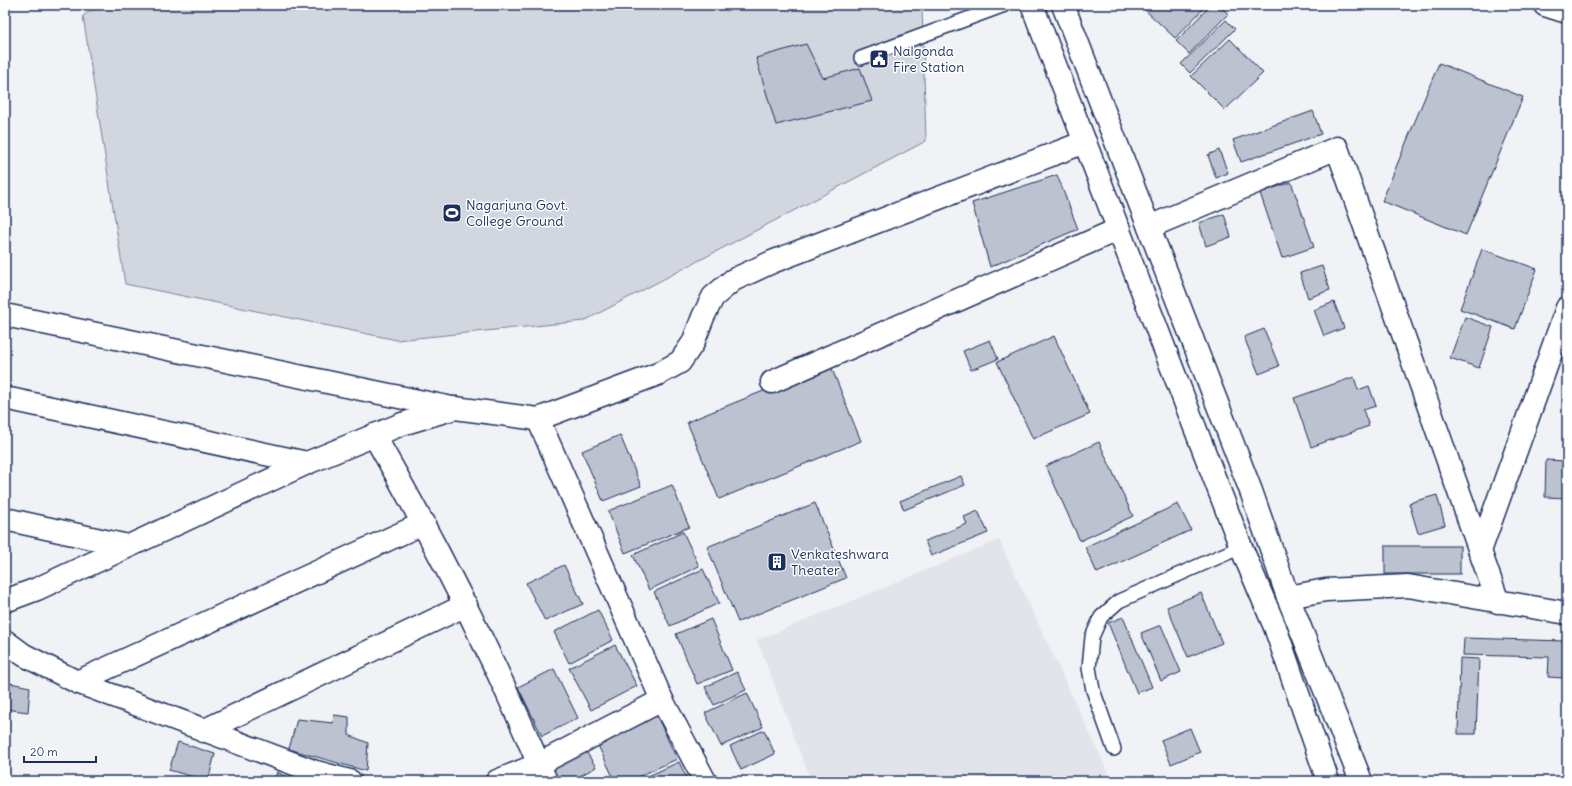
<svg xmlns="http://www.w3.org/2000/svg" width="1572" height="786" font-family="Delius,sans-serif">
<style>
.built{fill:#e1e4ea}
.green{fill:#d2d6df;stroke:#76829e}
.building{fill:#bcc2d0;stroke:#1b2f5e}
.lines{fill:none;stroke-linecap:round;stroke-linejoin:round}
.lane-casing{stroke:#1b2f5e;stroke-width:16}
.street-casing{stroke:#1b2f5e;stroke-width:25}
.secondary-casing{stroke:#1b2f5e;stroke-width:25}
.lane{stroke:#fff;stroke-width:13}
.street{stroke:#fff;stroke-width:22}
.secondary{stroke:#fff;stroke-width:22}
.labels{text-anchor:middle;stroke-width:3;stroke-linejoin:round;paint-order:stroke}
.poi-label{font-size:14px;fill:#1b2f5e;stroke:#fff;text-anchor:start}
</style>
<rect width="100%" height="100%" fill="#f1f2f5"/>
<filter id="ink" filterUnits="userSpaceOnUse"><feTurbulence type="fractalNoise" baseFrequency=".025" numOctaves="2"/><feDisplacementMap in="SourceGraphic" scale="8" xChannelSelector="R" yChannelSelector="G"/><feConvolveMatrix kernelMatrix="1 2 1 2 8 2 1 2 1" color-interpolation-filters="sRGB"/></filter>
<g filter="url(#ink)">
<path class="built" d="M999 540 1112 781H811L757 640Z"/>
<path class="green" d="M99 5H922L926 141 584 321 397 340 125 284 83 16Z"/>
<g class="building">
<path d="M1147 5H1207L1175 38 1144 9Z"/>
<path d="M1211 5H1219L1228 14 1189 54 1176 41Z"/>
<path d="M1226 20 1235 29 1190 73 1181 64Z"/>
<path d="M1230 39 1263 73 1225 110 1191 76Z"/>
<path d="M806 44 823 78 860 68 872 101 776 125 756 58Z"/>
<path d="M1439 63 1523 97 1466 235 1382 201Z"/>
<path d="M1313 111 1321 134 1241 162 1233 140Z"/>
<path d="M1219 150 1228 173 1216 178 1208 155Z"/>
<path d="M1057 175 1078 229 990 267 972 203Z"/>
<path d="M1291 182 1314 247 1282 258 1260 193Z"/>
<path d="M1224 214 1231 237 1206 246 1199 223Z"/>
<path d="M1482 249 1537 269 1515 329 1460 309Z"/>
<path d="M1322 266 1330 290 1308 298 1300 273Z"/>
<path d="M1334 302 1344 328 1324 336 1314 310Z"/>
<path d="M1465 317 1493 327 1479 368 1450 358Z"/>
<path d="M1264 329 1279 366 1259 374 1244 337Z"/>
<path d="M1054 336 1090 414 1033 439 997 362Z"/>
<path d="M990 340 998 359 971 370 963 351Z"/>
<path d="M830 364 861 441 719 499 687 422Z"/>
<path d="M1354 377 1358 390 1369 386 1376 406 1363 410 1369 426 1311 447 1294 398Z"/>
<path d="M620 435 641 486 603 501 582 451Z"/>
<path d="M1099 442 1133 516 1080 541 1046 466Z"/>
<path d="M1546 460 1567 461V498L1545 497Z"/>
<path d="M961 476 965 485 904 510 900 501Z"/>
<path d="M672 485 689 527 625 553 608 511Z"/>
<path d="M1437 495 1445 525 1418 533 1409 503Z"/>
<path d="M815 503 846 578 738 622 707 547Z"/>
<path d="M1178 504 1191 530 1097 573 1085 547Z"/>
<path d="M978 511 988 533 931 556 925 541 967 524 964 517Z"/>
<path d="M683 532 699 566 649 590 633 555Z"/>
<rect x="1385" y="546" width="75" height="28"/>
<path d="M564 565 583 604 545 621 526 583Z"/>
<path d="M703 569 719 603 670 626 654 592Z"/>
<path d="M1201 593 1222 643 1188 657 1167 607Z"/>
<path d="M598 610 613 640 569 663 554 632Z"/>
<path d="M1123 617 1152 687 1137 693 1108 623Z"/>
<path d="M711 619 732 670 697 684 676 634Z"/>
<path d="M1161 625 1181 672 1161 681 1141 633Z"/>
<path d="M1464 638 1565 641 1563 678 1548 677 1549 657 1463 655Z"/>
<path d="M615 645 637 686 591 710 569 668Z"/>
<path d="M1460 658 1479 659 1476 734H1458Z"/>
<path d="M554 669 578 718 542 736 518 687Z"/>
<path d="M737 672 746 690 714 705 705 687Z"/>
<path d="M5 682 30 687 28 712 5 709Z"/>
<path d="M747 693 763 727 721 746 705 713Z"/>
<path d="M656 714 677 759 629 781H615L596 741Z"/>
<path d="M334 715 349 717V735L368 743 366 771 289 749 297 719 333 723Z"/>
<path d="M1190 728 1200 752 1171 764 1161 740Z"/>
<path d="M764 730 775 754 741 770 730 746Z"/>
<path d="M178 742 215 754 208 781 169 770Z"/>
<path d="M585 750 596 767 571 781H556L550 768Z"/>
<path d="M679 762 688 781H637Z"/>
<path d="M277 772 290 779 289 781H274Z"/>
</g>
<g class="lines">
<defs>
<g id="lane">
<path d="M861 58 1005 5"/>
<path d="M1114 749 1093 690 1089 668 1092 637 1101 617 1119 601 1241 547"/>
</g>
<g id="street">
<path d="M1545 5 1567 12"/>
<path d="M1149 227 1337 148 1498 602"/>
<path d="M5 315 452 408"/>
<path d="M772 382 1119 229"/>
<path d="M5 398 307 463"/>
<path d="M538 419 658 374 680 362 693 343 703 317 713 297 733 280 772 262 1085 142"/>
<path d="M374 435C438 547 496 662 546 781"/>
<path d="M5 519 128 546"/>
<path d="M1480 551 1567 308"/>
<path d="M1288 597 1326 590 1408 586 1567 613"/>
<path d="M5 601 37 589 307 463 402 424 455 408 538 419 662 700 705 781"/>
<path d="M5 641 24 655 77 682 313 771 350 781"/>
<path d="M77 682 424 523"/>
<path d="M203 731 466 605"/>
<path d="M497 781 539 764 662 700"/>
</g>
<g id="secondary">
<path d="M1032 5 1241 547 1275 627 1328 781"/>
<path d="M1063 5 1251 491 1288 597 1361 781"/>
</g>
</defs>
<use href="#lane" class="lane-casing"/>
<use href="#street" class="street-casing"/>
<use href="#secondary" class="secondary-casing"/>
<use href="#lane" class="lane"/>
<use href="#street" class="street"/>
<use href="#secondary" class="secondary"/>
</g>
</g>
<defs>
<symbol id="civic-square" viewBox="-11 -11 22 22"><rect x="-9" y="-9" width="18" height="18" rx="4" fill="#1b2f5e" stroke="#fff"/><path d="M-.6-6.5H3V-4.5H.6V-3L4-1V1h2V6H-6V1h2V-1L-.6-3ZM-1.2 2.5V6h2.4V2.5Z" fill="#fff"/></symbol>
<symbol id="stadium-square" viewBox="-11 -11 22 22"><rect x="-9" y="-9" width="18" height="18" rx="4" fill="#1b2f5e" stroke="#fff"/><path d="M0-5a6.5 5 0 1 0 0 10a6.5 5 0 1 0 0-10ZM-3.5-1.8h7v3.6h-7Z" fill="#fff"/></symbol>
<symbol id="building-square" viewBox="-11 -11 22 22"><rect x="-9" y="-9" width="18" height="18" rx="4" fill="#1b2f5e" stroke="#fff"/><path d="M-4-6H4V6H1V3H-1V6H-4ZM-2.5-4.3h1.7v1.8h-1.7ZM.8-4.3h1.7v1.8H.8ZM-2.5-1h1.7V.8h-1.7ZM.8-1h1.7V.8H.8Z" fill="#fff"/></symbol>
</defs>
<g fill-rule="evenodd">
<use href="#civic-square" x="868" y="48" width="22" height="22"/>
<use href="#stadium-square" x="441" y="202" width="22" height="22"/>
<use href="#building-square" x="766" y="551" width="22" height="22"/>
</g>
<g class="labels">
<g class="poi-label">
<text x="893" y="56">Nalgonda<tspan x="893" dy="16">Fire Station</tspan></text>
<text x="466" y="210">Nagarjuna Govt.<tspan x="466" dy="16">College Ground</tspan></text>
<text x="791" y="559">Venkateshwara<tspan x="791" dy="16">Theater</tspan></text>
</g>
</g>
<rect width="1572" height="786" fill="none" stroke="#fff" stroke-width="20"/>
<rect x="10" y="10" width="1552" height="766" fill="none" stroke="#1b2f5e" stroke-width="1.5" filter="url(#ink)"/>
<path d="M24 756v6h72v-6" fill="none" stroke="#1b2f5e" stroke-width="2"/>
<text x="30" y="756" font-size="12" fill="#1b2f5e" stroke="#ffffff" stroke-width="3" paint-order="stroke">20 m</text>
</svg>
